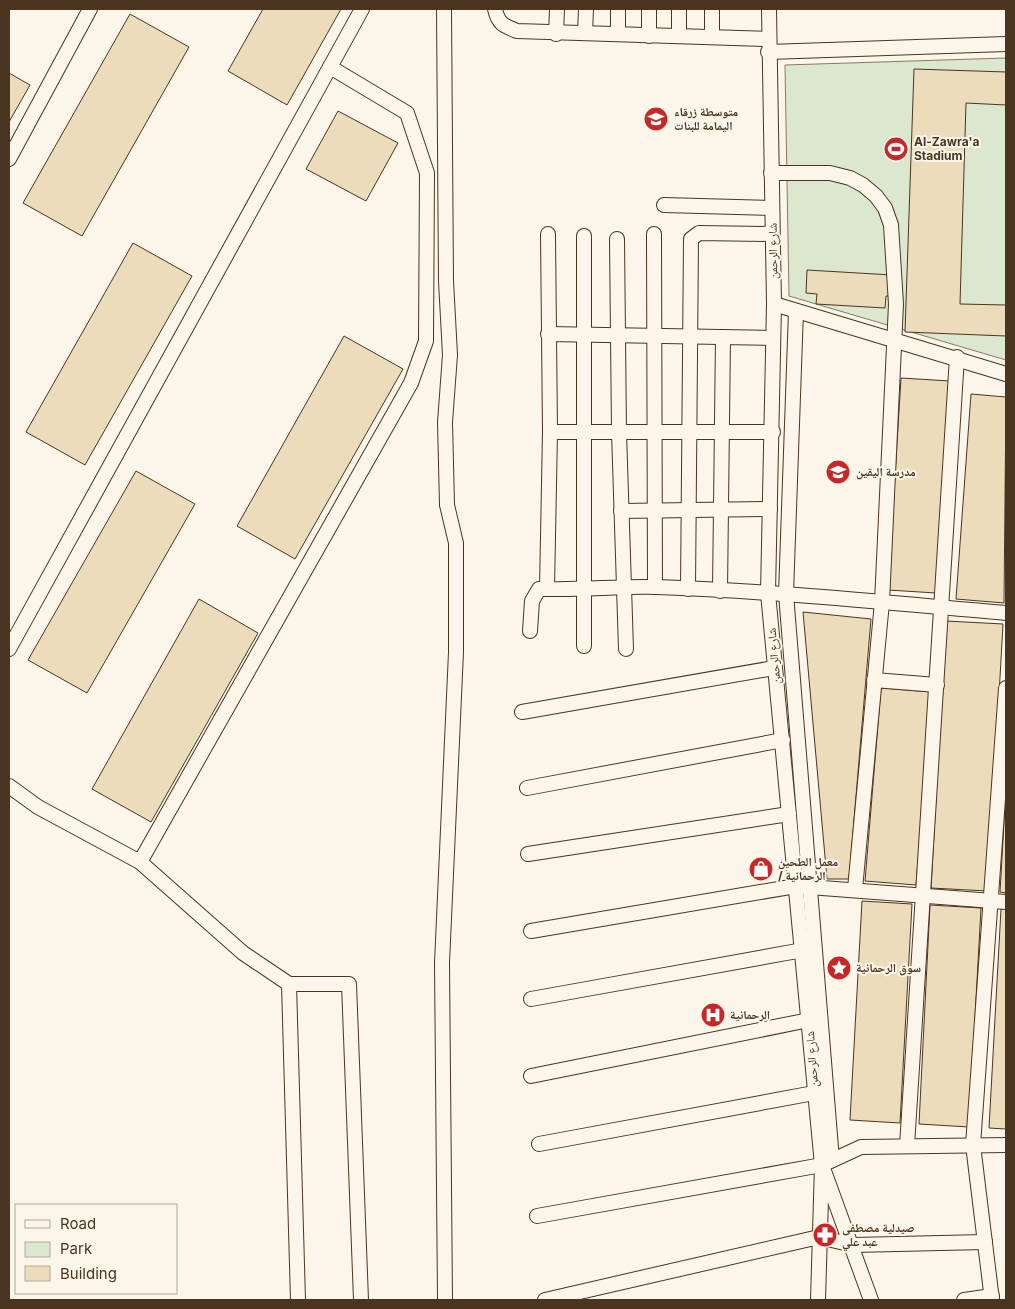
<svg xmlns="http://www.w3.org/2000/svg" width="1015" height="1309" font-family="Inter,'Noto Naskh Arabic',sans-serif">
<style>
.green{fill:#dce7d0;stroke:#887966}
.building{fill:#ecdcbc;stroke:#4a3520}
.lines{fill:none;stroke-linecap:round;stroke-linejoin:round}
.minor-casing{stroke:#4a3520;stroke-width:16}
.minor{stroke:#fbf6e9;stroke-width:14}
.labels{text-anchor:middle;stroke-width:4;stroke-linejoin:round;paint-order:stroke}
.poi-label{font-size:12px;font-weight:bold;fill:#4a3520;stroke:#fbf6e9;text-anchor:start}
.street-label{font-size:12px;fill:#4a3520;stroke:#fbf6e9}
</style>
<rect width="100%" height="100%" fill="#fbf6e9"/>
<path class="green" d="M1006 58V360L789 296 785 65Z"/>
<g class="building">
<path d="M263 9H341L287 105 228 71Z"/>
<path d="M130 14 189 47 82 236 23 203Z"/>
<path d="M914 69 1006 72V105L966 103 960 304 1006 305V336L905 332Z"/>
<path d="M9 73 30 85 9 122Z"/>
<path d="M338 111 398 143 366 201 306 169Z"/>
<path d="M133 243 192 276 85 465 26 432Z"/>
<path d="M807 270 892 275 891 296H886L885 308 816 304 817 294 806 293Z"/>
<path d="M344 336 403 369 295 559 237 526Z"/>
<path d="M901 378 950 381 936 593 888 590Z"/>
<path d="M971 394 1006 397 1004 603 956 599Z"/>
<path d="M136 471 195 504 87 693 28 660Z"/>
<path d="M199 599 258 633 151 822 92 789Z"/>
<path d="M803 612 871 619 849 879H827Z"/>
<path d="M946 621 1003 624 988 891 931 888Z"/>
<path d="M881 688 932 692 916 885 865 881Z"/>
<path d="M1006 788V893L1000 892Z"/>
<path d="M862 901 912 904 900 1123 850 1120Z"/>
<path d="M930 905 981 908 969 1127 919 1124Z"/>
<path d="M1001 909H1006V1129L989 1128Z"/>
</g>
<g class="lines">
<defs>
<g id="minor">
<path d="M444 9 446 281 450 355 445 422 447 505 456 543V652L442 963 445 1300"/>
<path d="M495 9C498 24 504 26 517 31L768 39"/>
<path d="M769 9 774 304 768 593 822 1165 818 1300"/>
<path d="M585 33 586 9"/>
<path d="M556 34 557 9"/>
<path d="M618 34V9"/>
<path d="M649 36V9"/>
<path d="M679 36V9"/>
<path d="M712 36V9"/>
<path d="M768 52 1006 44"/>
<path d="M9 159 90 9"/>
<path d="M771 173H830L850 178 863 185 876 196 885 208 891 225 896 304 882 602 855 889"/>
<path d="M664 205 772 208"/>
<path d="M548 234 550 432 547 589C584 590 620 586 657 587 774 591 890 603 1006 613"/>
<path d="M654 234 655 587"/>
<path d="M617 239 619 432 626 649"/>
<path d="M774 304 1006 374"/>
<path d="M796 311 786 594 832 1160"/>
<path d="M548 334 773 338"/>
<path d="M550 432H773"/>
<path d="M621 511 770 509"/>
<path d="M688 589 691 239 699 233 772 234"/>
<path d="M720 591 723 337"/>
<path d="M530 631 532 601 539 589H547"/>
<path d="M584 646V236"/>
<path d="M9 649 362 9"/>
<path d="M874 680 937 685"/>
<path d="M522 712 774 668"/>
<path d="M9 786 38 807 140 862 243 953 289 984 298 1300"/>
<path d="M527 788 783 740"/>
<path d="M528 854 789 814"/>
<path d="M140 862 411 383 426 341 427 173 407 113 330 67"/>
<path d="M531 931 796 886 1006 902"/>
<path d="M289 984H349L361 1300"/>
<path d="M531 999 803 950"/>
<path d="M531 1076 809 1020"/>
<path d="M539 1144 814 1093"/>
<path d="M907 1146 957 357"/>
<path d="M824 1171 871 1300"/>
<path d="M537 1216 822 1165 861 1147 1006 1145"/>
<path d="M545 1300 819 1237 853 1245 985 1242"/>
<path d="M964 1300 992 1296"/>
<path d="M992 1300 973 1145 1006 688"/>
</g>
</defs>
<use href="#minor" class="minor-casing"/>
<use href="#minor" class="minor"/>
</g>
<defs>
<symbol id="school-disc" viewBox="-11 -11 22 22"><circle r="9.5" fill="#c62828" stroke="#fbf6e9"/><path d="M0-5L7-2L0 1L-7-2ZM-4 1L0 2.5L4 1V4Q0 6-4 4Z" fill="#fff"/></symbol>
<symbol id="stadium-disc" viewBox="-11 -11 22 22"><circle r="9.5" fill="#c62828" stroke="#fbf6e9"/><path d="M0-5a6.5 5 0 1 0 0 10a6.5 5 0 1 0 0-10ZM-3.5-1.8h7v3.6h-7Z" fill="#fff"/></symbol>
<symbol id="shop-disc" viewBox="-11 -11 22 22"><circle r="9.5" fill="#c62828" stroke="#fbf6e9"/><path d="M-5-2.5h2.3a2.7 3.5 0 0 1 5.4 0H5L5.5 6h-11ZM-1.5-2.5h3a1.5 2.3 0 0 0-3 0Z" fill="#fff"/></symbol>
<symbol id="sight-disc" viewBox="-11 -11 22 22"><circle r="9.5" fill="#c62828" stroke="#fbf6e9"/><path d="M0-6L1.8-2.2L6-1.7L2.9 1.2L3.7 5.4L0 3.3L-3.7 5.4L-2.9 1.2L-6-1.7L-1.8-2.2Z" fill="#fff"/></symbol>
<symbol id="hospital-disc" viewBox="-11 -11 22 22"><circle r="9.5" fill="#c62828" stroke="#fbf6e9"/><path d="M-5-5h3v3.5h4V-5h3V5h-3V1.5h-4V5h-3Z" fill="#fff"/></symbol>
<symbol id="pharmacy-disc" viewBox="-11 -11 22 22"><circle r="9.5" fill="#c62828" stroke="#fbf6e9"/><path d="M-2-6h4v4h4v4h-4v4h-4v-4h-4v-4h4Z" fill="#fff"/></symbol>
</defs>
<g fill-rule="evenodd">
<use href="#school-disc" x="642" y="105" width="28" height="28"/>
<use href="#stadium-disc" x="882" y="135" width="28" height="28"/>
<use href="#school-disc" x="824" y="458" width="28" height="28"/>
<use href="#shop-disc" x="747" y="855" width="28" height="28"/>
<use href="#sight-disc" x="825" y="954" width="28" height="28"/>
<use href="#hospital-disc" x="699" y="1001" width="28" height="28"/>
<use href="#pharmacy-disc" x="811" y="1221" width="28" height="28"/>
</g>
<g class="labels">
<g class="poi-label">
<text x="674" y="116">متوسطة زرقاء<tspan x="674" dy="14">اليمامة للبنات</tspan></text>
<text x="914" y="146">Al-Zawra'a<tspan x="914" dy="14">Stadium</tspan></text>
<text x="856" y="476">مدرسة اليقين</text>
<text x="778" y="866">معمل الطحين<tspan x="778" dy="14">/ الرحمانية</tspan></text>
<text x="856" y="972">سوق الرحمانية</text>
<text x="730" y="1019">الرحمانية</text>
<text x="842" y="1232">صيدلية مصطفى<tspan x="842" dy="14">عبد علي</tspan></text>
</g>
<g class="street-label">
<text transform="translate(773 251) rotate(-91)" y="4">شارع الرحمن</text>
<text transform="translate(774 656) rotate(-95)" y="4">شارع الرحمن</text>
<text transform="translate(812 1059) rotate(-94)" y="4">شارع الرحمن</text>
</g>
</g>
<rect width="1015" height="1309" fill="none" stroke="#4a3520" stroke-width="20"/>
<rect x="15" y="1204" width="162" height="90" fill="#fbf6e9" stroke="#b4a999"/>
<rect x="25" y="1220" width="25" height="8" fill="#fbf6e9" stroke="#b4a999"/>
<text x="60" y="1229" font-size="15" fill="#4a3520">Road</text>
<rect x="25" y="1242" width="25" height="15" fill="#dce7d0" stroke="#b4a999"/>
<text x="60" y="1254" font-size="15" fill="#4a3520">Park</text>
<rect x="25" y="1266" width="25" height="15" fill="#ecdcbc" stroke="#b4a999"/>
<text x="60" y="1279" font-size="15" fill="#4a3520">Building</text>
</svg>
